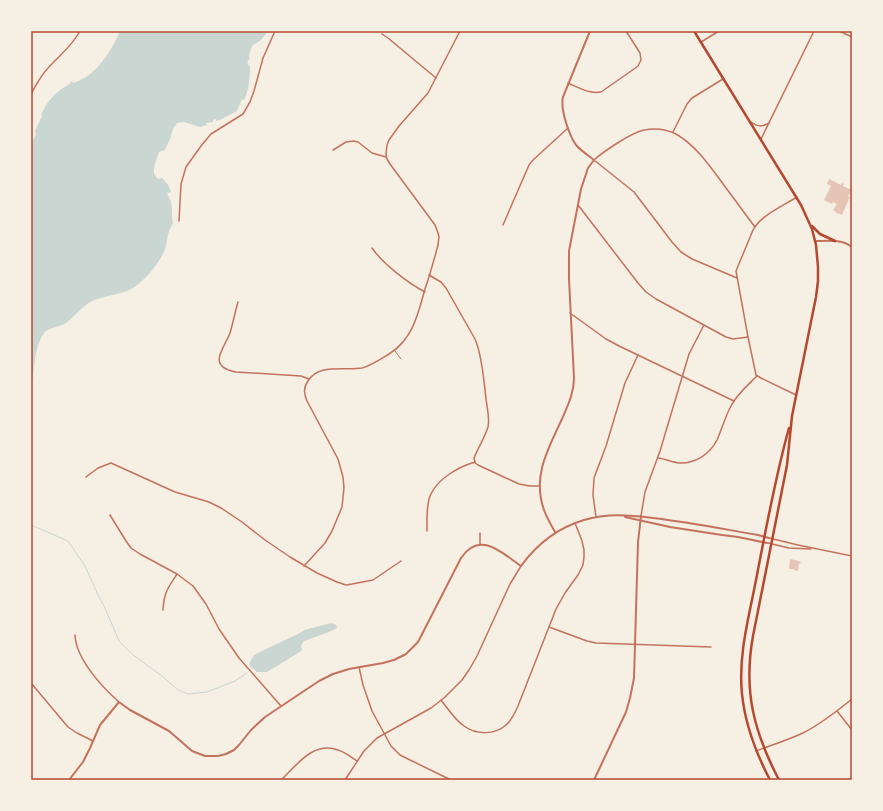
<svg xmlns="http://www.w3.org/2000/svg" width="883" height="811" font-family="Signika,sans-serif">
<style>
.water{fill:#c9d6d2}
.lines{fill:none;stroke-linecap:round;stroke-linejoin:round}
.stream{stroke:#c9d6d2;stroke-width:1}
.building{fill:#e6c5b7}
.service{stroke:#c5725c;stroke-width:1}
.minor{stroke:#c5725c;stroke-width:1.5}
.tertiary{stroke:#c5725c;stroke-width:2}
.primary{stroke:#b5482f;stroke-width:2.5}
.neatline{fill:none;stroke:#b5482f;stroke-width:1.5}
</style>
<rect width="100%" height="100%" fill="#f6efe4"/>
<g class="water">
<path d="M120 31H268L261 40 253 45 251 48 249 56 250 59 248 60C247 63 248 65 250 67 250 79 249 89 244 100L242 99 237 111 222 119 216 121V119L213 120V122L206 123 207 125 200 127 184 122 177 123 173 129 170 139 165 150 159 152C157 158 153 168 154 173 155 176 157 178 158 179L162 178 168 185 171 192 167 193C168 196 170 199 171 202 173 209 171 216 173 223 172 225 170 228 169 231 167 237 167 243 165 249 160 263 141 286 127 291 116 295 105 296 94 300 83 305 75 316 66 323 60 327 47 328 44 333 33 349 35 371 31 390V145L36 134 35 131 42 116 41 115C48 99 56 92 71 83L70 82 72 81 73 83C96 76 111 52 120 31Z"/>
<path d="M332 623 336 625 337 628 329 632 304 641 301 646 302 650 298 653 267 672H257L249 665 250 662 254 655 268 648 298 634 305 630 319 626Z"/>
</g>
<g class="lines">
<path class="stream" d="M31 525 68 541 85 566 99 597 105 608 119 641 132 654 162 676 178 690 188 694 207 692 235 681 247 673"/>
</g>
<g class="building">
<path d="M829 179 841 185 842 183 844 184 843 186 852 190 848 196 850 197 849 199 842 215 838 213 837 214 836 213V212L833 210 837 204 833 202 832 204 824 200 831 186 827 184Z"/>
<path d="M790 559 795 560 801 562 800 564 799 563 798 571 794 570V569H789Z"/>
</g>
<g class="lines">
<path class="service" d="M395 351 401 359"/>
<g class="minor">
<path d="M839 31 852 37"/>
<path d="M382 34 388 38 436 78"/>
<path d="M701 42 719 31"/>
<path d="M568 83C579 88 589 94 601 92L634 69 638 66 641 60 640 53 626 31"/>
<path d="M31 94C36 85 41 75 49 67 60 55 72 46 80 31"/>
<path d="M751 122C758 127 762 127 769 123"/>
<path d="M673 132 687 104 692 98 723 79"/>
<path d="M761 139 814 31"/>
<path d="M333 150 346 142 354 141 358 142 372 153 386 157"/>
<path d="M578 205 638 283 646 292 656 299 726 337 733 339 748 337"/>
<path d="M179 221 181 184 186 167 201 146 211 134 243 114 250 102 254 91 263 58 275 31"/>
<path d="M503 225 529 165 533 160 568 128"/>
<path d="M372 248C383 264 408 283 425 292"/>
<path d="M429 275 441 282 446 288 475 339C482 354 484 382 486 399 487 408 490 418 488 427 485 437 478 448 474 458L475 462"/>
<path d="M737 278 692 259 681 252 672 242 634 192 594 160C604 151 631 133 644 130 654 128 666 129 676 134 697 146 712 169 726 188 736 201 745 214 755 227"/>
<path d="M238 302C235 312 233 323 230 333 224 349 206 366 236 372L301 376 309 379"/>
<path d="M570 313 606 339 619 346 734 401"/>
<path d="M796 395 761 378 756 375 748 337 736 271 753 230C760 216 783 206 797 197"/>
<path d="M658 458C665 459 672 462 679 463 695 464 710 454 717 440 722 429 725 417 731 406 737 394 748 385 757 376"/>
<path d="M475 463 478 465 519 484 530 486H540"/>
<path d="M86 477 98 468 111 463 175 492 209 502 221 508 242 522 265 540 290 557 317 573 337 582 346 585 352 584 373 580 401 561"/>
<path d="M110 515 126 541 131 548 140 554 177 574 193 586 206 604 219 629 239 658 281 706"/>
<path d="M641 516 645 492 660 451 689 354 704 325"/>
<path d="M596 517 593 495 594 478 606 446 625 383 638 355"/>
<path d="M427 531C427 520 426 507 430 496 437 479 458 467 475 462"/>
<path d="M480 533V544"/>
<path d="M769 538 798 545 852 556"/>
<path d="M768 543 789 548 811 549"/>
<path d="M304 566 325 543 332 531 342 507 344 488 343 477 338 459 307 401C304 394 303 388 308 381 319 363 344 371 362 368 371 366 381 359 389 354 413 339 418 314 425 289 430 275 434 260 438 245L439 237 438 233 435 225 390 164 387 159 386 154 387 145 389 140 399 126 428 93 460 31"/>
<path d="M163 610C164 592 168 588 177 574"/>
<path d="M549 627 587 641 596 643 711 647"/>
<path d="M75 635C76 659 102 687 119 702"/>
<path d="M359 667 363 685 372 711 391 746 400 755 408 759 451 780"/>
<path d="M31 683 68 727 77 733 93 741"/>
<path d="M441 700C448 709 455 720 464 726 476 735 495 735 506 725 512 720 515 713 518 706L556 609 565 593 578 575 583 565 584 557V550L582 541 575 523"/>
<path d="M837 711 852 730"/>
<path d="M756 751C772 745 788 740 803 733 821 724 836 712 852 699"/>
<path d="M281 780C297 765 313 741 338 750 345 752 351 757 357 761"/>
<path d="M345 780 364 751 377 738 431 708 444 698 462 680 469 670 477 656 510 584 521 566"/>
</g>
<g class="tertiary">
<path d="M815 241C829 241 841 239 852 247"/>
<path d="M625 517 670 527 722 535 738 537 767 543"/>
<path d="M555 532C551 525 547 518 544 510 532 476 548 449 562 419 568 405 574 393 574 378L569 279V251L581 189 588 168 594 160C588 155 581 151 576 145 569 135 560 109 563 97L590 31"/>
<path d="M69 780 83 762 90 748 100 725 119 702 130 710 169 731 192 751 205 756H218L226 754 234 750 239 745 251 730 265 717 319 681 333 674 349 669 383 663 394 660 406 654 418 642 461 558C480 530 502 553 521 566 537 544 557 528 584 520 606 513 630 515 653 518 688 522 723 529 758 535L769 538"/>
<path d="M594 780 626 712 630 698 634 678 638 542 641 516"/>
</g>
<g class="primary">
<path d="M694 31 801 205 812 229 816 245 818 267V281L816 297 792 416 787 465 753 636C743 691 754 732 779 780"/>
<path d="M812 226 820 234 835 241"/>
<path d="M770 780C756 753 745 724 742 694 738 655 749 617 756 580 766 529 775 478 789 428"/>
</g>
</g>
<rect width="883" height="811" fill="none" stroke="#f6efe4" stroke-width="64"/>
<rect x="32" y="32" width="819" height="747" class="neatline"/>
</svg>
